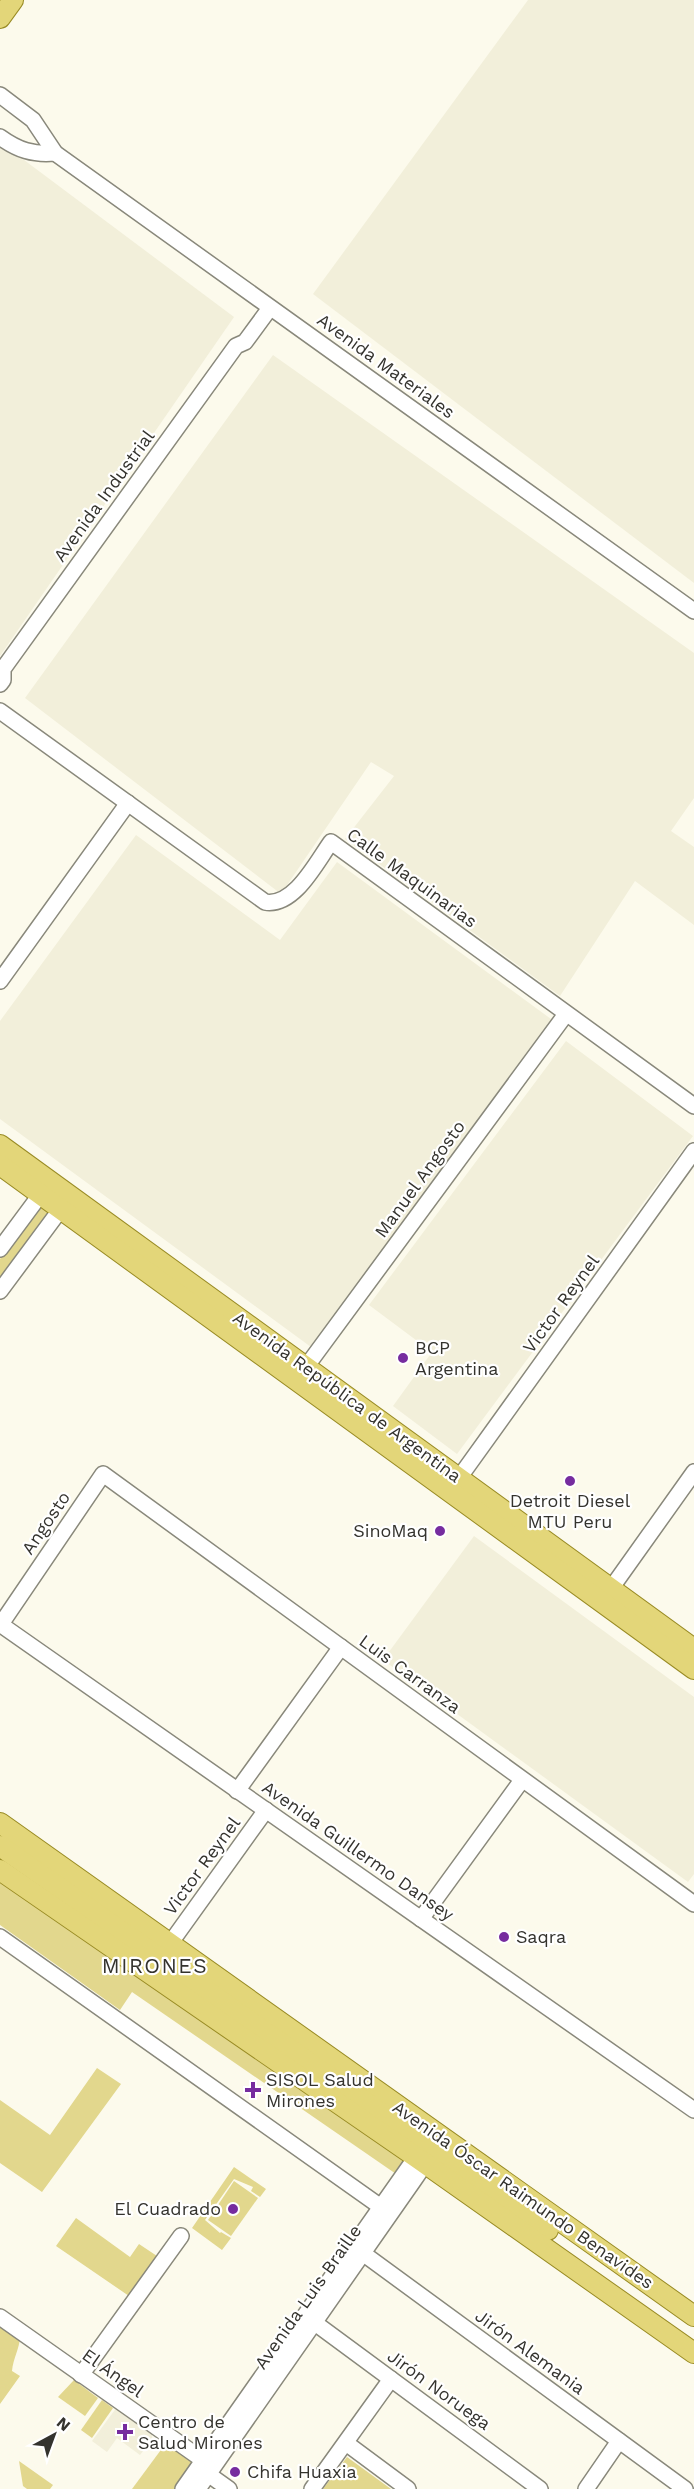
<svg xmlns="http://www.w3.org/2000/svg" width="694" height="2489" font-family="'Work Sans',sans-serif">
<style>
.built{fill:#f2efda}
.green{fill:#e2d78d}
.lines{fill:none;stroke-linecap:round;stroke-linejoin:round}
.minor-casing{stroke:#89887b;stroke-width:18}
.major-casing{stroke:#998b24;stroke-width:22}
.minor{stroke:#fff;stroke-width:15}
.major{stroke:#e3d679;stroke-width:20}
.poi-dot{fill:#762c9f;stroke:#fff;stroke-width:2}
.labels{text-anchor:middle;stroke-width:4.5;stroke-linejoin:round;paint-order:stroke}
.street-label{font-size:18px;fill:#34332e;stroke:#fff}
.poi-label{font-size:18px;fill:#34332e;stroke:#fff;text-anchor:start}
.quarter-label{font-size:21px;letter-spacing:1.5px;fill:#34332e;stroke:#fff}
</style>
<rect width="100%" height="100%" fill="#fcfaec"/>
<g class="built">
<path d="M528 0H694V583L313 294Z"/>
<path d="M0 142 234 317 0 656Z"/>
<path d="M273 355 694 653V798L671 831 694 847V925L635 881 560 996 345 839 394 776 371 762 281 894 25 698Z"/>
<path d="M136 835 280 940 337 862 551 1019 311 1347 0 1119V1021Z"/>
<path d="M566 1041 693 1136 457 1454 393 1406 432 1352 369 1305Z"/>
<path d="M474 1536 694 1697V1874L688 1882 383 1660Z"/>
<path d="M117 2407 152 2433V2439L140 2455 117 2438 107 2452 92 2441Z"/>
</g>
<g class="green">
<path d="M40 1204 52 1209 0 1282V1259Z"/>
<path d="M0 1879 407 2160 399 2176 132 1992 120 2010 0 1925Z"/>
<path d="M97 2068 121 2084 42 2192 0 2163V2100L50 2135Z"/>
<path d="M234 2167 266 2189 260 2197 251 2191 253 2187 234 2179 205 2220 220 2233 221 2232 231 2238 222 2250 192 2228Z"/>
<path d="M234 2181 258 2198 231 2236 208 2220Z"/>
<path d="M76 2218 130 2257 139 2244 157 2256 129 2296 56 2246Z"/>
<path d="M0 2323 20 2337C20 2347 13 2359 12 2371L20 2376 0 2404Z"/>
<path d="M74 2380 98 2398 85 2416 58 2397Z"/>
<path d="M102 2400 113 2408 92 2438 81 2430Z"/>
<path d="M166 2443 195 2462 177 2489H132Z"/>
<path d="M347 2457 391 2489H323Z"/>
<path d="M19 2461 53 2485 50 2489H27L23 2486Z"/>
</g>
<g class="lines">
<defs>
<g id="minor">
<path d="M0 95 33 120 55 153 694 611"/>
<path d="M0 137C18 150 33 155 55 153"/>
<path d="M0 684 3 680V669L236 346 245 342 270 308"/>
<path d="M0 711 265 902C294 907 316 863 331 842L694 1106"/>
<path d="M0 981 128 803"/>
<path d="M0 1249 46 1187"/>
<path d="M0 1291 66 1202"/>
<path d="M306 1367 566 1014"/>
<path d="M459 1478 694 1151"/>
<path d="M605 1597 694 1472"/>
<path d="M0 1624 694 2110"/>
<path d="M1 1624 103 1474 694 1904"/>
<path d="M237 1791 341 1647"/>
<path d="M421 1919 522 1780"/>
<path d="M0 1937 381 2207"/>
<path d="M169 1945 266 1810"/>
<path d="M353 2246 685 2489"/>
<path d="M0 2317 203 2460 208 2474 229 2489"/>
<path d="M315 2323 540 2489"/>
<path d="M81 2375 181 2236"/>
<path d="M346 2443 408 2489"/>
<path d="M183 2489 416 2157"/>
<path d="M198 2489 414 2180 425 2164 428 2153"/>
<path d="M312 2489 391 2379"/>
<path d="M586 2489 619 2441"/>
</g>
<g id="major">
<path d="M0 18 13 0"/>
<path d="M0 1145 694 1649"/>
<path d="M0 1165 694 1669"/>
<path d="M0 1823 694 2316"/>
<path d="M0 1846 548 2230"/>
<path d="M0 1870 416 2157 694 2353"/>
</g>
</defs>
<use href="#minor" class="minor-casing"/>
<use href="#major" class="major-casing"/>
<use href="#minor" class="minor"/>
<use href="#major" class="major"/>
</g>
<g class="poi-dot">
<circle cx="403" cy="1358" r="6"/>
<circle cx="570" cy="1481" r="6"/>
<circle cx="440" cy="1531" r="6"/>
<circle cx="504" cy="1937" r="6"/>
<path d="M250 2081h6v6h6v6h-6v6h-6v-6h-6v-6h6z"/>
<circle cx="233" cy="2209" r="6"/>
<path d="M122 2423h6v6h6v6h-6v6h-6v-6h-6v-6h6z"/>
<circle cx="235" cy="2472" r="6"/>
</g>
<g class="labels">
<g class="street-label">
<text transform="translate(386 366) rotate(36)" y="6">Avenida Materiales</text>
<text transform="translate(104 496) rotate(-54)" y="6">Avenida Industrial</text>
<text transform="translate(412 878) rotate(36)" y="6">Calle Maquinarias</text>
<text transform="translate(420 1179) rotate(-54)" y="6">Manuel Angosto</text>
<text transform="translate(561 1304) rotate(-54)" y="6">Victor Reynel</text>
<text transform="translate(347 1397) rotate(36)" y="6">Avenida República de Argentina</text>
<text transform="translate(46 1523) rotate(-56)" y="6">Angosto</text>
<text transform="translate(410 1674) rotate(36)" y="6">Luis Carranza</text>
<text transform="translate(358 1851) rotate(35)" y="6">Avenida Guillermo Dansey</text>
<text transform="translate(202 1866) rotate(-54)" y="6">Victor Reynel</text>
<text transform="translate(523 2195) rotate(35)" y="6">Avenida Óscar Raimundo Benavides</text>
<text transform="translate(308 2297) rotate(-55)" y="6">Avenida Luis Braille</text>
<text transform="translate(530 2352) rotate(36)" y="6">Jirón Alemania</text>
<text transform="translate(113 2373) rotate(35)" y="6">El Ángel</text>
<text transform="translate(439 2390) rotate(36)" y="6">Jirón Noruega</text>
</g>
<g class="poi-label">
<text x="415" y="1354">BCP<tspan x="415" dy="21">Argentina</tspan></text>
<text x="570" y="1507" text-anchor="middle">Detroit Diesel<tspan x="570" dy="21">MTU Peru</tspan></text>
<text x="428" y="1537" text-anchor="end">SinoMaq</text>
<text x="516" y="1943">Saqra</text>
<text x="266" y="2086">SISOL Salud<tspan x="266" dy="21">Mirones</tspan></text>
<text x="221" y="2215" text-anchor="end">El Cuadrado</text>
<text x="138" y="2428">Centro de<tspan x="138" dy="21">Salud Mirones</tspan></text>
<text x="247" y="2478">Chifa Huaxia</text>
</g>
<g class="quarter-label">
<text x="155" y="1973">MIRONES</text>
</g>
</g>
<g transform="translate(54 2435) rotate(41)" stroke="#ffffff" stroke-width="4.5" paint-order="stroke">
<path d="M0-4.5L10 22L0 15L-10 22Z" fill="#34332e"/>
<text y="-9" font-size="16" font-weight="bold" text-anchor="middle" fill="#34332e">N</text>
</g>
</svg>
